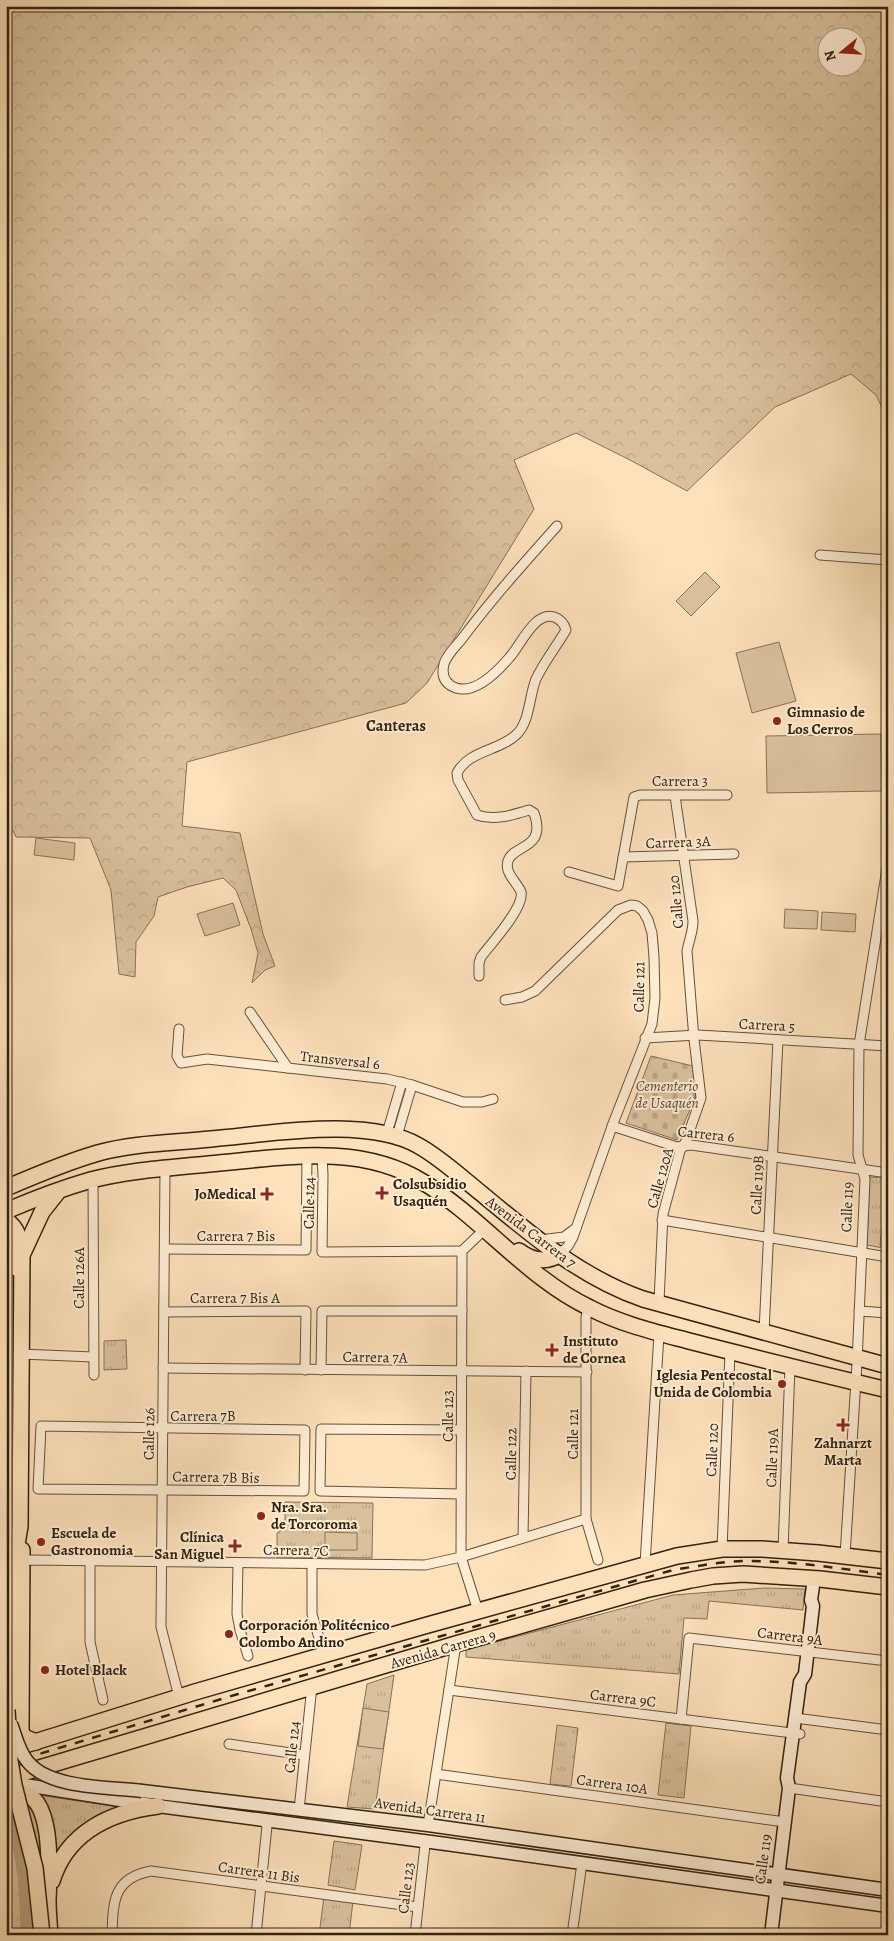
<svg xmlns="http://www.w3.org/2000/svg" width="894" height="1941" font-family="Alegreya,serif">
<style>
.grass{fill:url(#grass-tufts);stroke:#867257}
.forest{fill:url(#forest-crowns);stroke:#867257;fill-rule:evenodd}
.cemetery{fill:url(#cemetery-stones);stroke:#867257}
.pitch{fill:#dac19e;stroke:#867257}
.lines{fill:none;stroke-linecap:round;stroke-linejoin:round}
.river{stroke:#b8a081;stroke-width:14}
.street-casing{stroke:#64523b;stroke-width:11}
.secondary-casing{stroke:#312310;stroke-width:15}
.primary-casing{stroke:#312310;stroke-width:18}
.street{stroke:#feecd3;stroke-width:9}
.secondary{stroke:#feecd3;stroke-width:12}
.primary{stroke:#fde1bb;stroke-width:15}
.rail{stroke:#312310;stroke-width:2.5;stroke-dasharray:9 9;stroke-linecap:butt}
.secondary-bridge-casing{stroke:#312310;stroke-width:15;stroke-linecap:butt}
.primary-bridge-casing{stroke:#312310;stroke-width:18;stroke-linecap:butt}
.secondary-bridge{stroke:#feecd3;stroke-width:12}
.primary-bridge{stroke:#fde1bb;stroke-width:15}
.poi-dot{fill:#8f2418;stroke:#feecd3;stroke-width:2}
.labels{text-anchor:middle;stroke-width:4;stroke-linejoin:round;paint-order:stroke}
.poi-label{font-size:15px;font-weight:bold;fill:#312310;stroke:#feecd3;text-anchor:start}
.street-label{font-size:15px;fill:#312310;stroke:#feecd3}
.park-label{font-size:15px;font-style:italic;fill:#5b4a34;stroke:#feecd3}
.neighbourhood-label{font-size:16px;font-weight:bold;fill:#312310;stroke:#feecd3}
</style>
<defs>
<pattern id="grass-tufts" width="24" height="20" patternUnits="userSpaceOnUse" patternTransform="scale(1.25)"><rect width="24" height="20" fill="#dac19e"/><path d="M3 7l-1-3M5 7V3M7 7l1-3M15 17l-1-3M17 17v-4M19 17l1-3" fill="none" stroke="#bca687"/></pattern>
<pattern id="forest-crowns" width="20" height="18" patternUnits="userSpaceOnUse" patternTransform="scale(1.25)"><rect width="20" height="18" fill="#dac19e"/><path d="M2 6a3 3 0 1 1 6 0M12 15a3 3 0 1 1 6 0" fill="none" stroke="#bca687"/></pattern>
<pattern id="cemetery-stones" width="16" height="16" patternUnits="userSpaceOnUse" patternTransform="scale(1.25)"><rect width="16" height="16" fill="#dac19e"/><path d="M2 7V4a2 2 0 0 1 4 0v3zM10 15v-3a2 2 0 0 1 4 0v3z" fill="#bca687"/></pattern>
</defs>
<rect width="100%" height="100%" fill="#fde1bb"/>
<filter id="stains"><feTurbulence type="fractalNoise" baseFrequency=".004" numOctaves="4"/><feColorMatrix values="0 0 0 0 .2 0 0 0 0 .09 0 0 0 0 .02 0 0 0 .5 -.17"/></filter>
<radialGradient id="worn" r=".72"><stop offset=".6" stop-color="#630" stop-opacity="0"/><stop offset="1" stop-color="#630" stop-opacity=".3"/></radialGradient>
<g class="grass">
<path d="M870 1177 888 1178V1249L867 1245Z"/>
<path d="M6 1251 13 1275 16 1501 7 1557Z"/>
<path d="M126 1340 127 1369 104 1370V1341Z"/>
<path d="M285 1502 373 1503 372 1558 277 1557V1533L285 1528Z"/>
<path d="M764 1588 805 1589 803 1610 709 1601 707 1619 684 1618 679 1674 466 1657V1650L673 1595Z"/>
<path d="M394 1675 375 1809 347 1807 367 1684Z"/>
<path d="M666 1723 691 1726 684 1798 658 1795Z"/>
<path d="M557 1725 578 1728 571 1786 550 1784Z"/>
<path d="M32 1794 119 1807C90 1822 76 1829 54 1855Z"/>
<path d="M22 1799 32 1804 41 1818 44 1910 31 1913 33 1935H12L11 1902H6V1804Z"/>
<path d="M334 1841 362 1845 355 1890 328 1885Z"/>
<path d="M324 1897 353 1901 349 1935H319Z"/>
</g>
<path class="forest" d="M6 6H888V420L876 395 851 374 775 407 687 491 630 460 576 433 514 460 534 509 427 683 406 703 187 762 182 826 240 833 263 934 275 966 265 970 252 983 258 953 251 929 236 890 223 878 187 887 158 897 154 916 136 942 135 977 119 974 111 890 90 838 16 837 6 815ZM826 38H856V68H826Z"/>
<path class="cemetery" d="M651 1056 693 1066 696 1093 694 1100 677 1140 626 1123Z"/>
<g class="pitch">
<path d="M705 572 720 587 691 616 676 601Z"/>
<path d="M779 642 796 701 752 713 736 653Z"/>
<path d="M881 734 882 791 767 793 766 736Z"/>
<path d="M36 838 75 843 74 860 34 855Z"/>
<path d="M233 903 240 925 205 936 197 914Z"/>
<path d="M785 909 818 911 817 929 784 928Z"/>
<path d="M822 912 856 914 855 932 821 930Z"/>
<path d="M882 1228 888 1229V1246L880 1245Z"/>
<path d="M325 1532 357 1533V1550H325Z"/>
<path d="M363 1708 389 1712 383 1749 358 1746Z"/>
</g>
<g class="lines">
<path class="river" d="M16 1822 25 1879 28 1935"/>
<defs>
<g id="street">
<path d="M820 555 888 560"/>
<path d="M623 857 734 854"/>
<path d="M569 872 618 886 634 797 640 795H727"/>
<path d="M479 976V963L481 957C490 945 525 907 521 892 517 882 504 873 508 861 513 844 547 850 534 813L529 810C513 815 494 821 477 815L458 780 457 773C469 750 500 751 517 734 530 721 529 696 536 679 544 662 556 647 566 630 564 623 560 619 554 617 534 611 520 647 509 658 497 672 475 694 456 688 445 684 441 676 444 664 446 656 456 646 461 640 491 600 524 563 557 526"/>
<path d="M505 1000 522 997 535 991 618 910 631 905 637 906 643 911 648 920 652 933 654 957 655 998 652 1024 614 1121 573 1237 568 1246 560 1254"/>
<path d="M250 1012 288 1068"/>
<path d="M179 1029 177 1056 181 1063 207 1059 387 1079 412 1085 463 1102H482L493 1099"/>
<path d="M645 1038 698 1035 888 1046"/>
<path d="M612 1126 677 1147 691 1145 888 1173"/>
<path d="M387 1133 402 1082"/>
<path d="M397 1136 412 1085"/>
<path d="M322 1156 323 1175 322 1252 462 1251"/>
<path d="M165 1169 161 1627 179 1697"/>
<path d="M93 1180 94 1375"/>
<path d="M662 1220 888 1257"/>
<path d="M540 1240 564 1237 576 1228"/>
<path d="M165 1249 306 1250 307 1155"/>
<path d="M659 1302 663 1214 680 1151 686 1141 701 1098 694 1039 687 951C689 940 693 932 693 921L675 796"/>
<path d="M588 1308 586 1317V1519L598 1560"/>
<path d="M859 1311 888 1313"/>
<path d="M164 1312 306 1311 305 1370"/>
<path d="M764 1332 778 1040"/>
<path d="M21 1354 93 1357"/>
<path d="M163 1368 587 1372"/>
<path d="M321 1370 322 1311H462"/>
<path d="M41 1426 305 1430 304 1491 38 1489Z"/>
<path d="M461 1494 320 1491 321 1429 461 1430"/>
<path d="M523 1537 526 1371"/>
<path d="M722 1549 730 1352"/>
<path d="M783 1550 790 1367"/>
<path d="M845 1556 857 1363 865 1179 858 1155 859 1045 888 862"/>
<path d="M90 1561V1642L103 1700"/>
<path d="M238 1563 237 1614 240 1630 248 1656"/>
<path d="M19 1564 29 1560 425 1565 461 1557 586 1519"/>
<path d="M312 1564V1614L324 1655"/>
<path d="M645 1564 659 1334"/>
<path d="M478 1611 461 1557 462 1251 485 1229"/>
<path d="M449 1690 800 1734"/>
<path d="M795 1718 888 1730"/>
<path d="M681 1719 689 1638 888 1661"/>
<path d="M229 1744 304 1755"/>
<path d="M436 1774 785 1822"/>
<path d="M789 1788 888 1802"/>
<path d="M299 1810 312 1686"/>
<path d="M428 1825 456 1644"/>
<path d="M112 1935C113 1902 113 1878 151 1871L418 1907"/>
<path d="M256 1935 267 1826 263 1820"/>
<path d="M415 1935 425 1845 423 1841"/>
<path d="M572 1935 582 1863"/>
</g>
<g id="secondary">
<path d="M6 1782 158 1806 446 1844 888 1906"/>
<path d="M142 1791 428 1825 888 1890"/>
<path d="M771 1935 789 1788 787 1778 800 1682 805 1674 813 1606 811 1600 814 1579"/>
</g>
<g id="primary">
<path d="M6 1188C36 1175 67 1162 98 1153 134 1143 173 1143 211 1139 270 1134 367 1116 419 1146 442 1159 462 1178 482 1194 531 1235 582 1278 643 1299L888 1366"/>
<path d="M6 1211C34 1199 63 1188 91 1180 130 1170 170 1168 209 1164 280 1158 359 1142 423 1182 482 1218 527 1278 590 1308 621 1324 655 1332 689 1341 755 1358 821 1374 888 1390"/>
<path d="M6 1220C18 1228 20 1240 22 1254L20 1526 11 1581 7 1710"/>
<path d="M6 1248 15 1256 16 1268"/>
<path d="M519 1251C531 1260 546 1264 560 1254"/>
<path d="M23 1253 42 1212 57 1193"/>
<path d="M22 1550 21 1731 24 1737 36 1742"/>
<path d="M6 1751 195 1692 424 1626 677 1556 722 1549H761L818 1553 888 1561"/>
<path d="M6 1778 456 1644 645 1590 691 1580 713 1576 743 1574 820 1579 888 1587"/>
<path d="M6 1796C57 1774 49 1875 48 1900 48 1911 49 1923 50 1935"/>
<path d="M52 1881C67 1832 111 1812 158 1806"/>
</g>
</defs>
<use href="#street" class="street-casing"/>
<use href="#secondary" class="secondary-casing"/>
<use href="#primary" class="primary-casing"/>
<use href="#street" class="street"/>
<use href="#secondary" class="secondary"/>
<use href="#primary" class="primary"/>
<path class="rail" d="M6 1764 238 1694 673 1570C698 1566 724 1561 749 1561 796 1561 842 1569 888 1575"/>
<defs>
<path id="secondary-bridge" d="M11 1724C16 1737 19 1752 28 1762 50 1789 109 1787 142 1791"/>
<path id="primary-bridge" d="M7 1710 10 1761 14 1785 35 1868 42 1935"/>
</defs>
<use href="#secondary-bridge" class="secondary-bridge-casing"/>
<use href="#primary-bridge" class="primary-bridge-casing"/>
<use href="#secondary-bridge" class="secondary-bridge"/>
<use href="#primary-bridge" class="primary-bridge"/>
</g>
<g class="poi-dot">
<circle cx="777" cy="721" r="5"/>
<path d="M379.5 1185.5h5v5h5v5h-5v5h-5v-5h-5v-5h5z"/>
<path d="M264.5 1186.5h5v5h5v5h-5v5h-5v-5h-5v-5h5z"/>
<path d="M549.5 1342.5h5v5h5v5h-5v5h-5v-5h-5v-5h5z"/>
<circle cx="782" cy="1384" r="5"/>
<path d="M840.5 1417.5h5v5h5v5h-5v5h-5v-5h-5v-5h5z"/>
<circle cx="261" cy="1516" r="5"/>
<circle cx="41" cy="1542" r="5"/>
<path d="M232.5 1538.5h5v5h5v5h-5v5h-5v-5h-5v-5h5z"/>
<circle cx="229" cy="1634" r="5"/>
<circle cx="45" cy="1670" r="5"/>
</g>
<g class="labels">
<g class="poi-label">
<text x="787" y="717">Gimnasio de<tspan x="787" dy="17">Los Cerros</tspan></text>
<text x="393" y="1189">Colsubsidio<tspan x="393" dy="17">Usaquén</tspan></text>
<text x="256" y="1199" text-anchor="end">JoMedical</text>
<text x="563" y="1346">Instituto<tspan x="563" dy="17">de Cornea</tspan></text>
<text x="772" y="1380" text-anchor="end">Iglesia Pentecostal<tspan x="772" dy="17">Unida de Colombia</tspan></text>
<text x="843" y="1448" text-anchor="middle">Zahnarzt<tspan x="843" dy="17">Marta</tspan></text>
<text x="271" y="1512">Nra. Sra.<tspan x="271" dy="17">de Torcoroma</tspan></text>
<text x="51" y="1538">Escuela de<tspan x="51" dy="17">Gastronomia</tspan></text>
<text x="224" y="1542" text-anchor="end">Clínica<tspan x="224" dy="17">San Miguel</tspan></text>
<text x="239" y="1630">Corporación Politécnico<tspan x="239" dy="17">Colombo Andino</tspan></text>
<text x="55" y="1675">Hotel Black</text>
</g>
<g class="street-label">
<text x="680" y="786">Carrera 3</text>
<text transform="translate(678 842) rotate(-2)" y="5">Carrera 3A</text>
<text transform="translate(676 902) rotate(-95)" y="5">Calle 120</text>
<text transform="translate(639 987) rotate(-89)" y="5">Calle 121</text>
<text transform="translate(767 1025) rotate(3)" y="5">Carrera 5</text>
<text transform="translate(340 1060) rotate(6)" y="5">Transversal 6</text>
<text transform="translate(706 1134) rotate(6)" y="5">Carrera 6</text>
<text transform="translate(660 1178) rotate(-74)" y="5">Calle 120A</text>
<text transform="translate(757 1185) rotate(-87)" y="5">Calle 119B</text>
<text transform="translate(309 1203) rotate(-89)" y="5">Calle 124</text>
<text transform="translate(847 1207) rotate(-88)" y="5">Calle 119</text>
<text transform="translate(531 1232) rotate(37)" y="5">Avenida Carrera 7</text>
<text x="236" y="1241">Carrera 7 Bis</text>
<text transform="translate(79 1278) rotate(-90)" y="5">Calle 126A</text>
<text x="235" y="1303">Carrera 7 Bis A</text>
<text transform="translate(375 1357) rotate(1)" y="5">Carrera 7A</text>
<text x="203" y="1421">Carrera 7B</text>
<text transform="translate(448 1416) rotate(-90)" y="5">Calle 123</text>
<text transform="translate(149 1434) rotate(-89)" y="5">Calle 126</text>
<text transform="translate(573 1434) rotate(-90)" y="5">Calle 121</text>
<text transform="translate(712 1450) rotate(-88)" y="5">Calle 120</text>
<text transform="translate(511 1454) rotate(-89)" y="5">Calle 122</text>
<text transform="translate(772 1458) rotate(-88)" y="5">Calle 119A</text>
<text transform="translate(216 1477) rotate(1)" y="5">Carrera 7B Bis</text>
<text transform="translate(296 1550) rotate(1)" y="5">Carrera 7C</text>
<text transform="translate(790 1636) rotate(7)" y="5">Carrera 9A</text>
<text transform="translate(443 1649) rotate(-16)" y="5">Avenida Carrera 9</text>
<text transform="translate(623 1698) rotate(7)" y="5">Carrera 9C</text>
<text transform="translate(292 1747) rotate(-84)" y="5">Calle 124</text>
<text transform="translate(612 1784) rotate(8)" y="5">Carrera 10A</text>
<text transform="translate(430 1810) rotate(8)" y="5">Avenida Carrera 11</text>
<text transform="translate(763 1859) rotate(-82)" y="5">Calle 119</text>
<text transform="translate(259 1872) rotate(8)" y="5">Carrera 11 Bis</text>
<text transform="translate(406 1888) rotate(-83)" y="5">Calle 123</text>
</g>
<g class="park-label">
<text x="667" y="1091">Cementerio<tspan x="667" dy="17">de Usaquén</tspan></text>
</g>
<g class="neighbourhood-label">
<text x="396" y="731">Canteras</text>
</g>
</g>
<rect width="894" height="1941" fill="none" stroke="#fde1bb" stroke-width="25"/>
<rect x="8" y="8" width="879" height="1926" fill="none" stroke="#312310" stroke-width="2.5"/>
<rect x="12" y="12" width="869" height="1916" fill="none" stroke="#312310"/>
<g transform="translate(842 52) rotate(252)"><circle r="24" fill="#feecd3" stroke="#ac9c85"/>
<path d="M0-4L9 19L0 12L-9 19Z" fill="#8f2418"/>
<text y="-8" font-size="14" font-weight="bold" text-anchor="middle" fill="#312310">N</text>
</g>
<rect width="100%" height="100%" filter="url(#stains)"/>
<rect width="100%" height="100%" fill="url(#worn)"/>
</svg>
